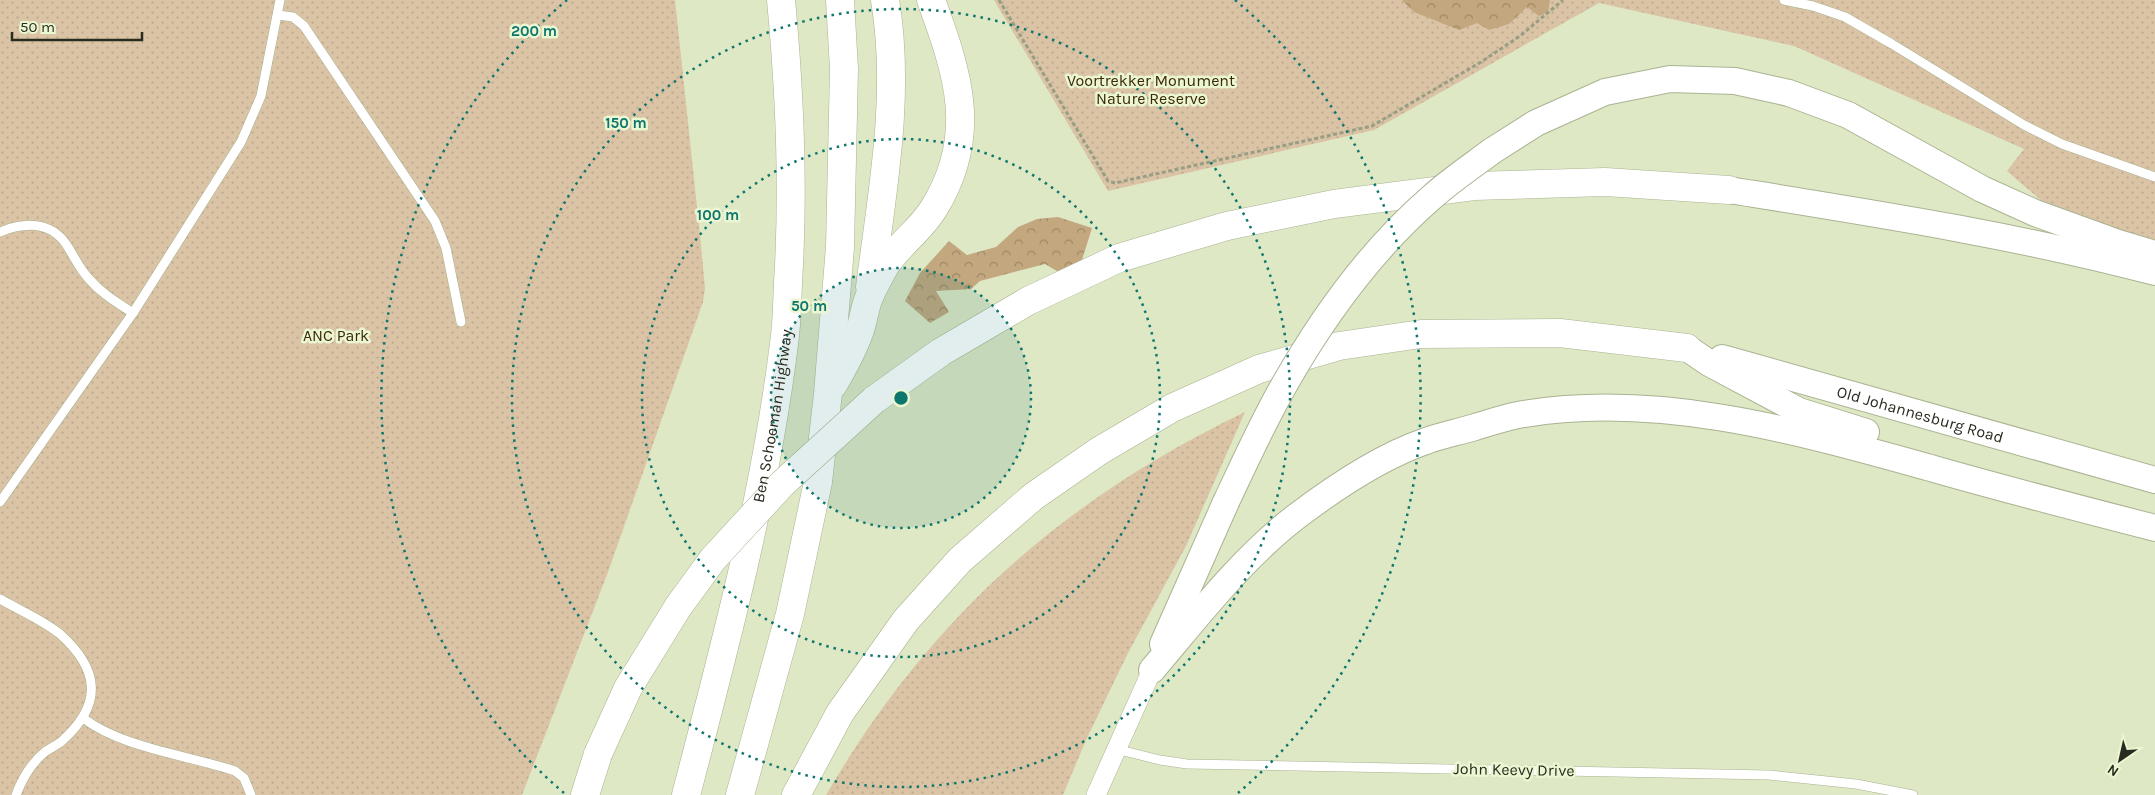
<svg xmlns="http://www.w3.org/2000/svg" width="2155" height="795" font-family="Karla,sans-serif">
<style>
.grass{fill:url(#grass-dots)}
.forest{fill:url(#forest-crowns)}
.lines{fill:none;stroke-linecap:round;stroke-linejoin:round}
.service-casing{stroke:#a9b391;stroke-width:10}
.minor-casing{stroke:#a9b391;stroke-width:20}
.secondary-casing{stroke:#a9b391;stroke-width:28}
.primary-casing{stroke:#a9b391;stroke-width:29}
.motorway-casing{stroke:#a9b391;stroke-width:29}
.path{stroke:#979e84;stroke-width:3;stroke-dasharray:4 2.5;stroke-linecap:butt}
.service{stroke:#fff;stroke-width:9}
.minor{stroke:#fff;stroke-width:19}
.secondary{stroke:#fff;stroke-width:26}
.primary{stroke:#fff;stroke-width:28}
.motorway{stroke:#fff;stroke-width:28}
.secondary-bridge-casing{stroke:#a9b391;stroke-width:28;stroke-linecap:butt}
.primary-bridge-casing{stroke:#a9b391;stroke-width:29;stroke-linecap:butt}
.secondary-bridge{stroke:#fff;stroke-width:26}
.primary-bridge{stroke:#fff;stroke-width:28}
.ring{fill:none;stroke:#0f766e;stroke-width:2.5;stroke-dasharray:2.5 5}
.labels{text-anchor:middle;stroke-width:5;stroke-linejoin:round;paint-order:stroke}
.park-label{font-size:16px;fill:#3d2907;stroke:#ebf6d2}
.street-label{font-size:16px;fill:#282c1f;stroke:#ebf6d2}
.centre{fill:#0f766e;stroke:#ebf6d2;stroke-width:2.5}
.ring-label{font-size:15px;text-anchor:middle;font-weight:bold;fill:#0f766e;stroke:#ebf6d2;stroke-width:5;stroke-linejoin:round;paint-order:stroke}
</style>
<defs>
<pattern id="grass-dots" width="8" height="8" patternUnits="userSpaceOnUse" patternTransform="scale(1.25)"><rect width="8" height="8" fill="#dbc4a5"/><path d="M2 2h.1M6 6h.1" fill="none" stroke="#bca98e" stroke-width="1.8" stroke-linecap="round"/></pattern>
<pattern id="forest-crowns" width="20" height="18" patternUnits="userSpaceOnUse" patternTransform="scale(1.25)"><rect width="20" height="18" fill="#c3a77f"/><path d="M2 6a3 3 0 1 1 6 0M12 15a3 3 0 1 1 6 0" fill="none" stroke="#9e8867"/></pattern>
</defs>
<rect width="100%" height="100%" fill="#dee8c5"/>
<g class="grass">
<path d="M0 0H675L700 235 705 288 703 302 608 572 522 795H0Z"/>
<path d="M994 0H2155V242L2057 210 2043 202 2007 171 2024 149 1794 46 1599 3 1374 130 1108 191Z"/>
<path d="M1245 412 1186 546 1128 653 1086 740 1063 795H826C929 619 1062 500 1245 412Z"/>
</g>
<g class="forest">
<path d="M1402 0H1550L1548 12 1539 16 1527 7 1509 24 1489 30 1477 23 1459 30 1414 12Z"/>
<path d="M1058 217 1092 228 1081 263 1067 277 1045 264 980 281 971 289 936 291 949 312 930 323 905 301 920 273 949 241 967 255 996 247 1018 227 1037 219Z"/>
</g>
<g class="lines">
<defs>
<g id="service">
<path d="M1784 0 1813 6 1845 17 1892 44 2024 125 2062 144 2155 177"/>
<path d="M278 15 293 17 304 26 435 221 446 248 461 322"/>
<path d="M0 232C24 222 50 221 66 244 74 256 80 270 90 280 102 294 118 303 133 313"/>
<path d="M0 502 133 313 241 142 261 96 280 0"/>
<path d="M0 599C19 610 43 620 60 634 100 670 103 704 62 741 57 745 51 748 46 751 32 762 22 779 16 795"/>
<path d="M83 718C122 748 188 755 235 771L244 778 251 795"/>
<path d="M1116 749 1160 760 1187 764 1769 775 1856 784 1913 795"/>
</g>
<path id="minor" d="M1096 795 1152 670"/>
<g id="secondary">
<path d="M1492 151 1536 123 1605 92 1670 79 1735 81 1789 93 1848 115 1982 189 2035 213 2118 243 2155 254"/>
<path d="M1729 190C1872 213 2015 235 2155 272"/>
<path d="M1687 348 1709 363 1799 411 1866 432"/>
<path id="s1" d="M1722 358 2155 480"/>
<path d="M1163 644 1226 502"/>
<path d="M1152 670C1197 617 1241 559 1297 516 1334 488 1382 456 1426 441 1442 435 1459 432 1475 427 1489 423 1503 418 1518 415 1657 390 1801 432 1934 469 2008 490 2081 509 2155 528"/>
</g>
<g id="primary">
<path d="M874 400 941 352 1028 301 1119 258 1227 226 1334 204 1474 186 1605 182 1729 190"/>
<path d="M585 795 598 754"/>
<path d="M796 795 840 713 906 620 960 560 1034 496 1099 451 1172 408 1259 369 1339 346 1421 334 1560 333 1687 348"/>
</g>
<g id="motorway">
<path d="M870 287C882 193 901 95 885 0"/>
<path d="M833 385C843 368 852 352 859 333 863 323 864 311 868 300 872 289 879 277 885 266 898 245 921 230 934 208 979 135 958 74 931 0"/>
<path id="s2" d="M686 795C725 646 765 497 784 344 787 324 787 303 788 283 794 188 790 95 781 0"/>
<path d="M740 795 790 614 818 482 828 393 840 247 844 69 840 0"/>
</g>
</defs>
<use href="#service" class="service-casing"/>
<use href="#minor" class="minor-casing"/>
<use href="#secondary" class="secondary-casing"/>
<use href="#primary" class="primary-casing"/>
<use href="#motorway" class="motorway-casing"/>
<path class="path" d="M999 0 1108 181 1115 183 1372 126 1481 62 1520 36 1563 0"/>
<use href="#service" class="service"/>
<use href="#minor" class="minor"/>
<use href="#secondary" class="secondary"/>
<use href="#primary" class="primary"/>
<use href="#motorway" class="motorway"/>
<defs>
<path id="secondary-bridge" d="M1226 502C1244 464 1262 424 1283 387 1322 318 1372 249 1432 197 1451 180 1472 166 1492 151"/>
<path id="primary-bridge" d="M598 754 628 688 678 607 713 559 782 484 874 400"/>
</defs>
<use href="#secondary-bridge" class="secondary-bridge-casing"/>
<use href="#primary-bridge" class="primary-bridge-casing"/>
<use href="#secondary-bridge" class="secondary-bridge"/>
<use href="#primary-bridge" class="primary-bridge"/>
</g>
<circle cx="901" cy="398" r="130" fill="#0f766e" fill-opacity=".12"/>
<g class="ring">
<circle cx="901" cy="398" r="130"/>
<circle cx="901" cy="398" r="259"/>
<circle cx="901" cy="398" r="389"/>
<path d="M564 793A519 519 0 0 1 567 0M1235 0A519 519 0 0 1 1238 793"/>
</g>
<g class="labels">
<g class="park-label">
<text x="1151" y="86">Voortrekker Monument<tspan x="1151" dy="18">Nature Reserve</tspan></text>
<text x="336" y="341">ANC Park</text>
</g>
<g class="street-label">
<text dy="6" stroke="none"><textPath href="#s1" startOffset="206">Old Johannesburg Road</textPath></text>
<text dy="6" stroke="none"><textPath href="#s2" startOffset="389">Ben Schoeman Highway</textPath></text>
<text transform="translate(1514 769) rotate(1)" y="6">John Keevy Drive</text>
</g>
</g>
<circle cx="901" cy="398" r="8" class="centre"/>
<g class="ring-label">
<text x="534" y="36">200 m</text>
<text x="626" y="128">150 m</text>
<text x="718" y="220">100 m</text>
<text x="809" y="311">50 m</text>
</g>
<g transform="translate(2120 760) rotate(214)" stroke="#ebf6d2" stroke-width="4" paint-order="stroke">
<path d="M0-4L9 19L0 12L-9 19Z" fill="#282c1f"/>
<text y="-8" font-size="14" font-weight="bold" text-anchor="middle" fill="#282c1f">N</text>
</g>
<path d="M12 32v8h130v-8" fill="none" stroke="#282c1f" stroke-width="2.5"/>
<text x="20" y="32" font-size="15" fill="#282c1f" stroke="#ebf6d2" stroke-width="4" paint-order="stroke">50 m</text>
</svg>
